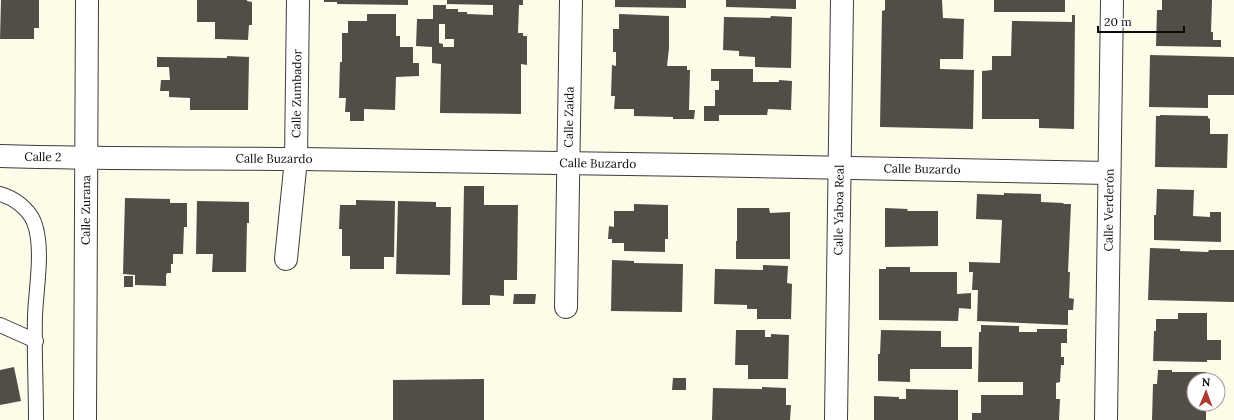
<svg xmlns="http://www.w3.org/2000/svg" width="1234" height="420" font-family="Lora,serif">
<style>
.building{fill:#524d47;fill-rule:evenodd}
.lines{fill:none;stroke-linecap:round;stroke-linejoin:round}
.lane-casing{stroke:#3d3d3d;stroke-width:16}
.street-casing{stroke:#3d3d3d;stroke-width:24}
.lane{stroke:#fff;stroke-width:14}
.street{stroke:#fff;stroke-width:22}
.labels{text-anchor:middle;stroke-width:4;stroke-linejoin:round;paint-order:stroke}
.street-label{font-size:12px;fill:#0a0a0a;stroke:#fff}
</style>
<rect width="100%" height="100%" fill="#fdfce9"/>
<g class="building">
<path d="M1 0H39V28H34V39H0Z"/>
<path d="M197 0H247V1L252 2V25H249L248 40 215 39V22H197Z"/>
<path d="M324 0H408V5L337 4V2H324Z"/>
<path d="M447 0H523V5H519L518 33H523V36H527V65L521 64V114L440 113 441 64 432 63V47L416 46 417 19H433V5H446V9H458V12H467V14L493 15V5L447 4ZM439 24H445V39H454V47H443V44L439 43Z"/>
<path d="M615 0H686V8L615 7Z"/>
<path d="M726 0H796V9L726 7Z"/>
<path d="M885 0H942L943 18 964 19 963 59H940V69L974 70 973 129 880 127 882 11 885 10Z"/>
<rect x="994" y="0" width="71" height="12"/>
<path d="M1162 0H1212L1211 32H1213V40H1221V47L1156 46 1157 10H1162Z"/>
<path d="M367 14H396V36H400V47H413V63H419V76L396 77 395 110 364 109V121H350V112H345L346 98H339L340 62H342V33H348V21H367Z"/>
<path d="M619 14 669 16V48L667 66H687V70H690L689 110H695L694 119H673V117L634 116V109H614L615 96H611L612 65 616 66V52H613V29H619Z"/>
<path d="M1072 15H1075L1074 129 1039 128V119H982V71L992 70V56H1011L1012 21 1072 22Z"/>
<path d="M771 16 792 17 791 68 755 67V57L739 56V51L723 50 724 17 770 18Z"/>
<path d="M1150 55 1234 57V95H1208V108L1149 107Z"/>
<path d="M227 56 249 57 248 110H190V98L169 97V91H160L161 80H170L169 67H157V57L227 58Z"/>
<path d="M711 69H753V82H779V80L792 81 791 110 768 109 767 115H719V121H704V106H715V90H719V81H711Z"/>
<path d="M1160 115 1208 116V118L1210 119V134H1228L1227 168 1155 167 1156 116H1160Z"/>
<path d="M464 186H484V205H518L517 280H504V296L490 295V305H462Z"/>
<path d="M1157 189 1194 190 1193 216 1210 217V212H1221V242L1154 240V215H1156Z"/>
<path d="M1004 193 1041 194V202L1064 203 1063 204H1071L1068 272H1070L1069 298 1074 299 1073 310H1068V325L977 321 978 290H972L973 272H969V262L1000 263 1002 220 976 219 977 194 1004 195Z"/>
<path d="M125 198 170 199V203H187V227H184L183 254H173V264H171V273H167L166 275V286L135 285V275L123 274Z"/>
<path d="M356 200 395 201 394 257H384V269H350V256H342V229H339L340 205H356Z"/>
<path d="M197 201 249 202V223H247L246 272H212L213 254H196Z"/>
<path d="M398 201 436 202V207H451L450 275 396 274Z"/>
<path d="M634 204 668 205V239H665V252L624 251V243H612V239H608L609 226 614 227V211H634Z"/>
<path d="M737 208H769L770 213 790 212V259H736V241H737Z"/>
<path d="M885 208 908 209 907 211H938V246L885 247Z"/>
<path d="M1150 248 1180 249V251L1208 252 1209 250H1234V302L1148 300Z"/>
<path d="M612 260 634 261V263L683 264 682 312 611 311Z"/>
<path d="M763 265 788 266 787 283 792 284 791 319H757V309H747V305L714 304 715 269 763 270Z"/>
<path d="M886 267H910V272H957V294L971 293V309L959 308 958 321 879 320V269H886Z"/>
<rect x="124" y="276" width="9" height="11"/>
<path d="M514 294H536L535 304H513Z"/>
<path d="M1178 313H1207V340H1221V360H1207V362L1153 361 1154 331H1156V319H1178Z"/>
<path d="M981 325 1019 326V332H1037V329H1067V343H1061V357H1064V365H1061L1060 382 1056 383V399H1060L1059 420H972V413H981V395H1023V382H978L979 332H981Z"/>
<path d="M736 330H765V337H771V334L789 335 788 379H748V365H735Z"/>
<path d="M881 330 941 331V347H972V369H910V382L878 381V354H880Z"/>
<path d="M14 367 21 401 0 405V370Z"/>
<path d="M1158 370H1172V372H1206V380H1194V404H1206V420H1152L1153 384H1157Z"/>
<path d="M673 378H686V390H672Z"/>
<path d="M484 379V420H393V380Z"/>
<path d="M762 387 786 388V405H791L790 420H712L713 388 762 389Z"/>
<path d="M906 389 958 390V420H874V396L899 397V399H906Z"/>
</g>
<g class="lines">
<defs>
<g id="lane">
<path d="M0 194C14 198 28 208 34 222 44 248 36 288 35 316 34 351 36 385 36 420"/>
<path d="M0 325 36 341"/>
</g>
<g id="street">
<path id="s1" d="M0 156C100 159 201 158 301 159 570 163 840 167 1109 173"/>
<path id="s2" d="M286 259 296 159 298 0"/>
<path id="s3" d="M566 307 571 0"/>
<path id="s4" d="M85 420 87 0"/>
<path id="s5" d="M836 420 842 0"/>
<path id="s6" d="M1106 420 1112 0"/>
</g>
</defs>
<use href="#lane" class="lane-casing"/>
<use href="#street" class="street-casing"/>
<use href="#lane" class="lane"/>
<use href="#street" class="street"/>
</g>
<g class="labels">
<g class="street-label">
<text dy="4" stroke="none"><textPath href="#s2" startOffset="166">Calle Zumbador</textPath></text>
<text dy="4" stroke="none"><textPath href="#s3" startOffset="190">Calle Zaida</textPath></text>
<text dy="4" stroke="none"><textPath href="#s1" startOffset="43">Calle 2</textPath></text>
<text dy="4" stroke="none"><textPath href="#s1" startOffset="274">Calle Buzardo</textPath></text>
<text dy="4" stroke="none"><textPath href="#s1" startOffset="598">Calle Buzardo</textPath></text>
<text dy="4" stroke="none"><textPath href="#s1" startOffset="922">Calle Buzardo</textPath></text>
<text dy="4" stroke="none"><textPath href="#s4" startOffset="210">Calle Zurana</textPath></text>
<text dy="4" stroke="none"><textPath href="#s5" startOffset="210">Calle Yaboa Real</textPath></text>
<text dy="4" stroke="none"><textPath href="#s6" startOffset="210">Calle Verderón</textPath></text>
</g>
</g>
<g transform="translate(1206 392) rotate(1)"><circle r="19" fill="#ffffff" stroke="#9d9d9d"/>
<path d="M0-3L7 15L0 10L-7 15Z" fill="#ad3a2f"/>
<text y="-6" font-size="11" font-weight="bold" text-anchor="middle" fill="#0a0a0a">N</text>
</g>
<path d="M1098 26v6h86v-6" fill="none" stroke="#0a0a0a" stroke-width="2"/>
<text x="1104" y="26" font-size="12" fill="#0a0a0a" stroke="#ffffff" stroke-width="3" paint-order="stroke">20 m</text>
</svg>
